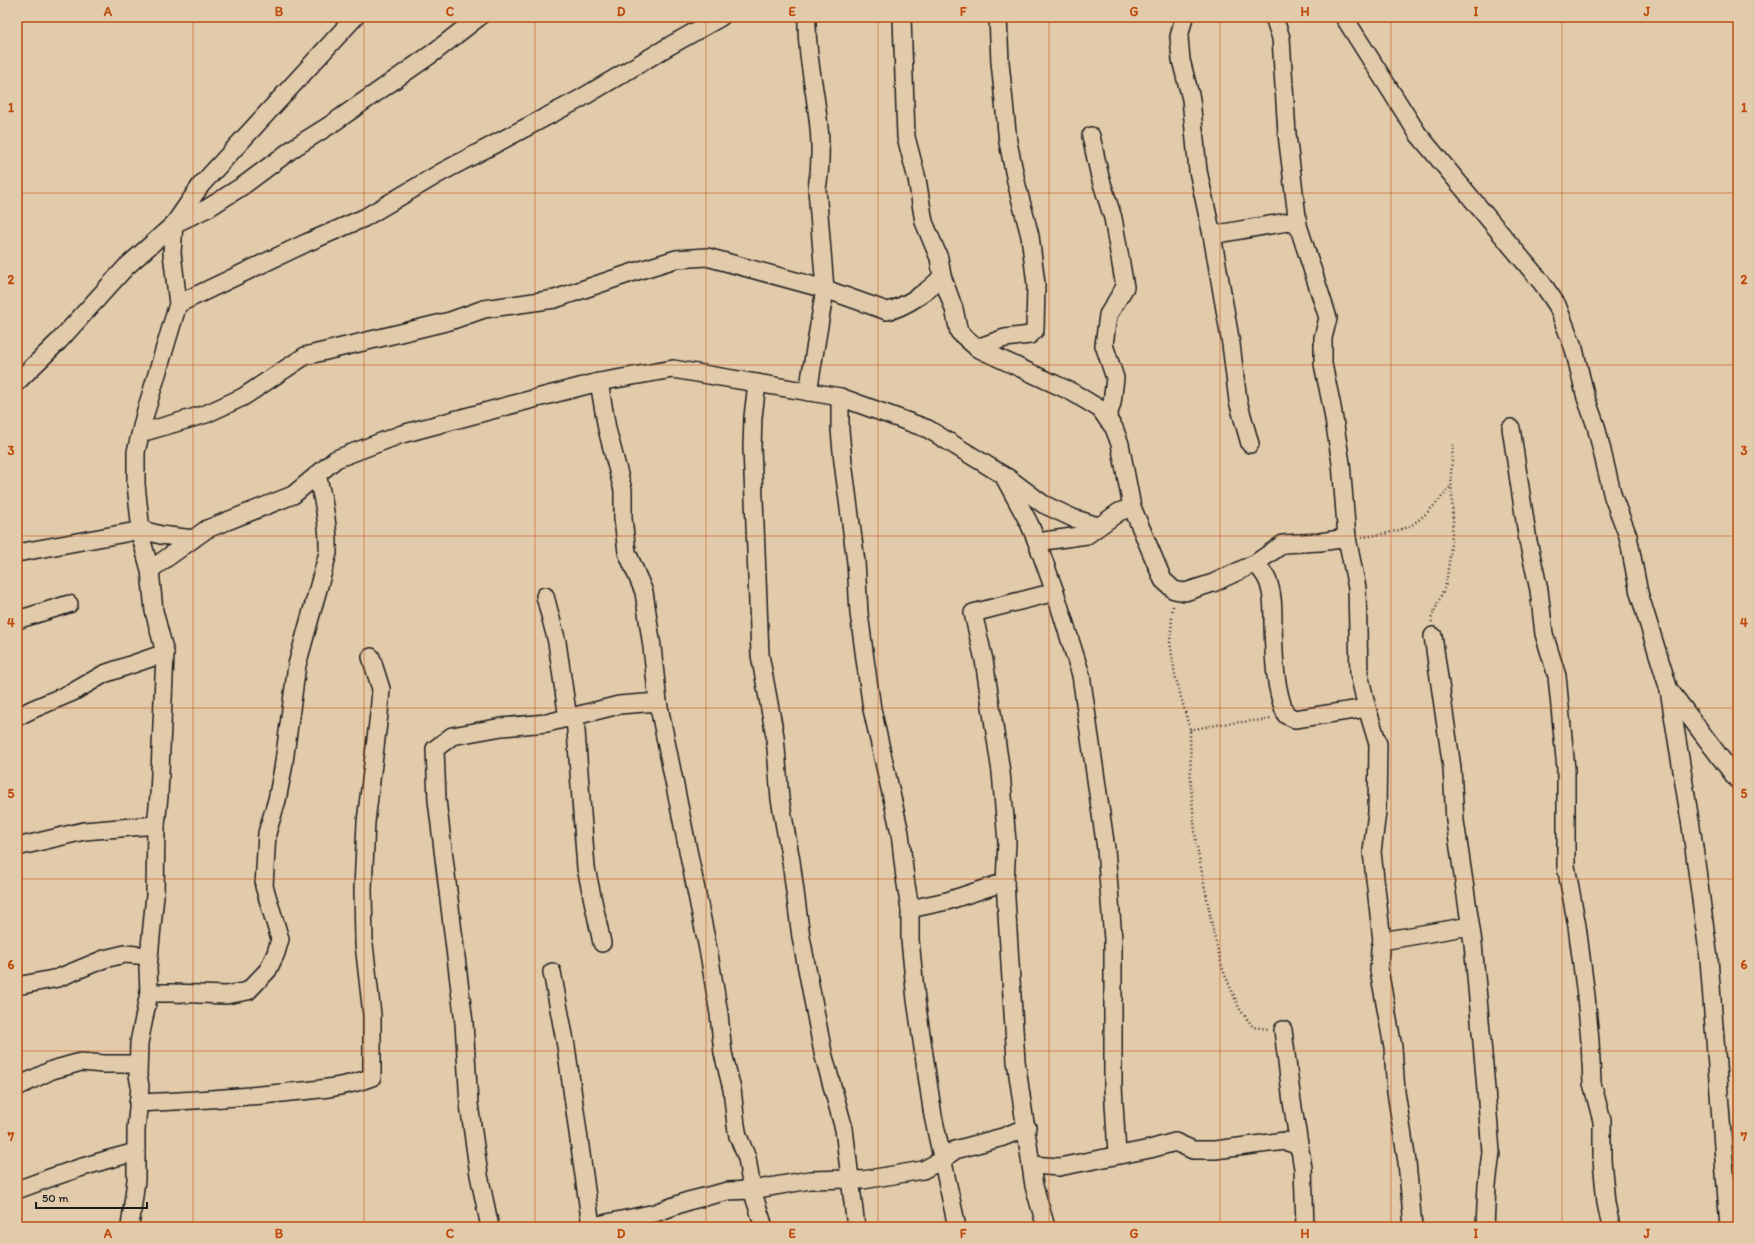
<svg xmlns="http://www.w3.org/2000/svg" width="1755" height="1244" font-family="Itim,sans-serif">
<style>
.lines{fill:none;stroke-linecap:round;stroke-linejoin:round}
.minor-casing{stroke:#1c1c1c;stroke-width:20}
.path{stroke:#1c1c1c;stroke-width:2.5;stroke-dasharray:1 3;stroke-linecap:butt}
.minor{stroke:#e2cbab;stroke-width:17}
.grid{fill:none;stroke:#bf4d0f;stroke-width:1;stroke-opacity:0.55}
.neatline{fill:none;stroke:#bf4d0f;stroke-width:1.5}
.grid-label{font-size:13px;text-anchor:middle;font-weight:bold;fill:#bf4d0f}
</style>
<rect width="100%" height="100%" fill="#e2cbab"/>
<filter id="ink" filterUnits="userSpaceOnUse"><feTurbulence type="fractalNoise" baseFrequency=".025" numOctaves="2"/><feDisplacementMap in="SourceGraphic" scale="8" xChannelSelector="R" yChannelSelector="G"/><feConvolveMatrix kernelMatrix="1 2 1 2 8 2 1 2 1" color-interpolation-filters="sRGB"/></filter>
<g filter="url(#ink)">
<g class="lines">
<defs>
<g id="minor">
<path d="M807 17C806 51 814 84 818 118 821 141 821 166 817 189L825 289 808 392"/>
<path d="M902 17 906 137 917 179 924 222 939 258 942 276 954 309 959 332 977 348 1072 392 1100 409 1114 428 1120 444 1132 507 1163 580 1174 590 1185 592 1213 583 1256 563 1283 544 1320 542 1347 538"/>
<path d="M1184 17 1179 37 1181 60 1191 99 1198 171 1212 235 1231 344 1238 401 1250 444"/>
<path d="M1344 17 1418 134 1542 283 1557 305 1574 349 1586 398 1596 426 1613 497 1628 536 1639 593 1669 690 1692 833 1709 959 1729 1227"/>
<path d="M1275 20 1281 38 1287 134 1298 225 1328 318 1323 338V364L1332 407 1341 463 1347 538 1357 588 1359 674 1367 708 1378 744 1377 812 1372 852 1382 941 1380 948 1379 970 1393 1047 1396 1092 1407 1162 1413 1227"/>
<path d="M1091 136 1100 177 1113 218 1125 287 1108 315 1104 345 1115 378 1112 403 1107 419"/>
<path d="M1212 235 1287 222 1298 225"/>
<path d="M178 304 306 243 364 218 440 173 578 100 671 45 721 17"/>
<path d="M977 348 1005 338 1030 335 1035 330 1036 284 1030 236 1017 186 1008 142 1000 62 998 17"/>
<path d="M17 382 59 341 126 267 174 224 201 185 355 17"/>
<path d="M599 382 607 429 623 490V519L627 552 644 592 652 647 658 702 709 954 719 1014 723 1053 732 1089 736 1125 738 1136 747 1158 752 1190 764 1227"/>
<path d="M757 383 753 417 752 447 760 655 775 736 780 799 791 861 801 937 823 1053 844 1129 856 1227"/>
<path d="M840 397V430L843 462 856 562 859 613 865 659 872 709 900 833 905 878 910 909V940L916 1000 933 1116 957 1227"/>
<path d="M1511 428 1528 541 1539 590 1544 634 1557 676 1566 769V866L1577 926 1586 996 1590 1041 1592 1083 1602 1121V1160L1606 1203 1611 1227"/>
<path d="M141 433 206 414 243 397 305 356 450 321 484 309 555 299 631 273 676 259 707 257 825 289 887 311C904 308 932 289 942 276"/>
<path d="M1007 477 1043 504 1073 518 1098 526"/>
<path d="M1037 542 1055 592 1081 675 1106 849 1113 940V1086L1117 1154"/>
<path d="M17 553 142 530 161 535 193 539"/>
<path d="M1256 563C1259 568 1264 573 1267 579 1273 592 1273 609 1273 624 1274 655 1274 687 1286 715L1295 719 1367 708"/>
<path d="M150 570 207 529 293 495 336 459 402 434 537 398 599 382 673 369 840 397 928 429 1003 475 1029 523 1037 542 1087 535 1119 512 1132 507"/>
<path d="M545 596 557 642 568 719"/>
<path d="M17 620 69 604"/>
<path d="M1433 636 1452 768 1455 821 1473 943 1484 1065 1491 1152 1487 1185 1485 1227"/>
<path d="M1671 692 1738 781"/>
<path d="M17 717 33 709 73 692 104 674 165 653"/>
<path d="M575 717 586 868 602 943"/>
<path d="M17 847 84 831 156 825"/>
<path d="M910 909 947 901 1005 882"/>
<path d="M1382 941 1470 926"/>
<path d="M552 972 566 1046 591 1226"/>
<path d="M17 986 58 978 104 959 125 954 149 956"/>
<path d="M149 993H172L226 995 248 991 268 970 276 953 280 939 264 886 267 833 277 800 283 769 297 665 328 553C329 526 324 501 317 475"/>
<path d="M1283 1030 1292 1102 1303 1168 1305 1227"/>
<path d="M17 1087 52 1070 81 1062 103 1064H138"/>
<path d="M138 1103C186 1101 234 1098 282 1093 311 1090 345 1088 372 1077V1015L364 944 363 889 366 822 379 714 381 689 371 657"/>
<path d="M1032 1165 1059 1167 1150 1149 1175 1142 1193 1150H1215L1285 1141 1299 1146"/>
<path d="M17 1190C56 1175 95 1162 136 1152"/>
<path d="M130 1227 136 1180V1130L140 1086 138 1075 139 1043 149 993 148 968 155 895 156 825 159 796 165 653 154 611 150 570 142 541 136 484V452L145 414 178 304 172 253 174 224 208 208 244 185 295 147 330 125 433 53 479 17"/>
<path d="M490 1227 479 1175 469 1104 464 1023 437 800 435 749 452 736 502 727 547 723 619 705 658 702"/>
<path d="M588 1227 655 1213 688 1201 728 1191 752 1190 810 1180 849 1179 863 1180 923 1170 942 1160 955 1150 1003 1137 1027 1127"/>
<path d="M1046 1227 1034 1186 1016 1061 1005 882 1007 842 1001 772 984 660 973 613 1055 592"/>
</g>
</defs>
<use href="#minor" class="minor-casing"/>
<g class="path">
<path d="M1362 537C1373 536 1405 531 1413 524 1428 514 1439 500 1451 486"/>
<path d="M1173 606 1170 642 1175 675 1190 730 1191 789 1196 842 1214 935 1223 970 1239 1008 1253 1027 1269 1029"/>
<path d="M1432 622 1431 619 1446 584 1450 555 1453 521 1451 474 1453 444"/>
<path d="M1190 730 1221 724 1273 719"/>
</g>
<use href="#minor" class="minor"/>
</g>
</g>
<path class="grid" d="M193 17V1227M364 17V1227M535 17V1227M706 17V1227M878 17V1227M1049 17V1227M1220 17V1227M1391 17V1227M1562 17V1227M17 193H1738M17 365H1738M17 536H1738M17 708H1738M17 879H1738M17 1051H1738"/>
<rect width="1755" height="1244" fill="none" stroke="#e2cbab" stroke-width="44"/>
<path d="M36 1202v6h111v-6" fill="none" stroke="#1c1c1c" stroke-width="2"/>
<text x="42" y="1202" font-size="12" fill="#1c1c1c" stroke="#e2cbab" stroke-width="3" paint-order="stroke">50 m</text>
<rect x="22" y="22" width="1711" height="1200" class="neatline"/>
<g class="grid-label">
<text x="108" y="16">A</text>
<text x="279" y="16">B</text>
<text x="450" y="16">C</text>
<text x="621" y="16">D</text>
<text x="792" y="16">E</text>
<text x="963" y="16">F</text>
<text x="1134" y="16">G</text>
<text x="1305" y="16">H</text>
<text x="1476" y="16">I</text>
<text x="1647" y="16">J</text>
<text x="11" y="112">1</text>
<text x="1744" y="112">1</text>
<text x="11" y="284">2</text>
<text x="1744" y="284">2</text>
<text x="11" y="455">3</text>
<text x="1744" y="455">3</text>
<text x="11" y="627">4</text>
<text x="1744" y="627">4</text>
<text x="11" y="798">5</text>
<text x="1744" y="798">5</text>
<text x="11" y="969">6</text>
<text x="1744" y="969">6</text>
<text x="11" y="1141">7</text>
<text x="1744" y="1141">7</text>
<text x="108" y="1238">A</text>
<text x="279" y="1238">B</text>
<text x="450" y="1238">C</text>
<text x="621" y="1238">D</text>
<text x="792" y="1238">E</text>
<text x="963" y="1238">F</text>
<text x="1134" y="1238">G</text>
<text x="1305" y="1238">H</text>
<text x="1476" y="1238">I</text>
<text x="1647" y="1238">J</text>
</g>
</svg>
